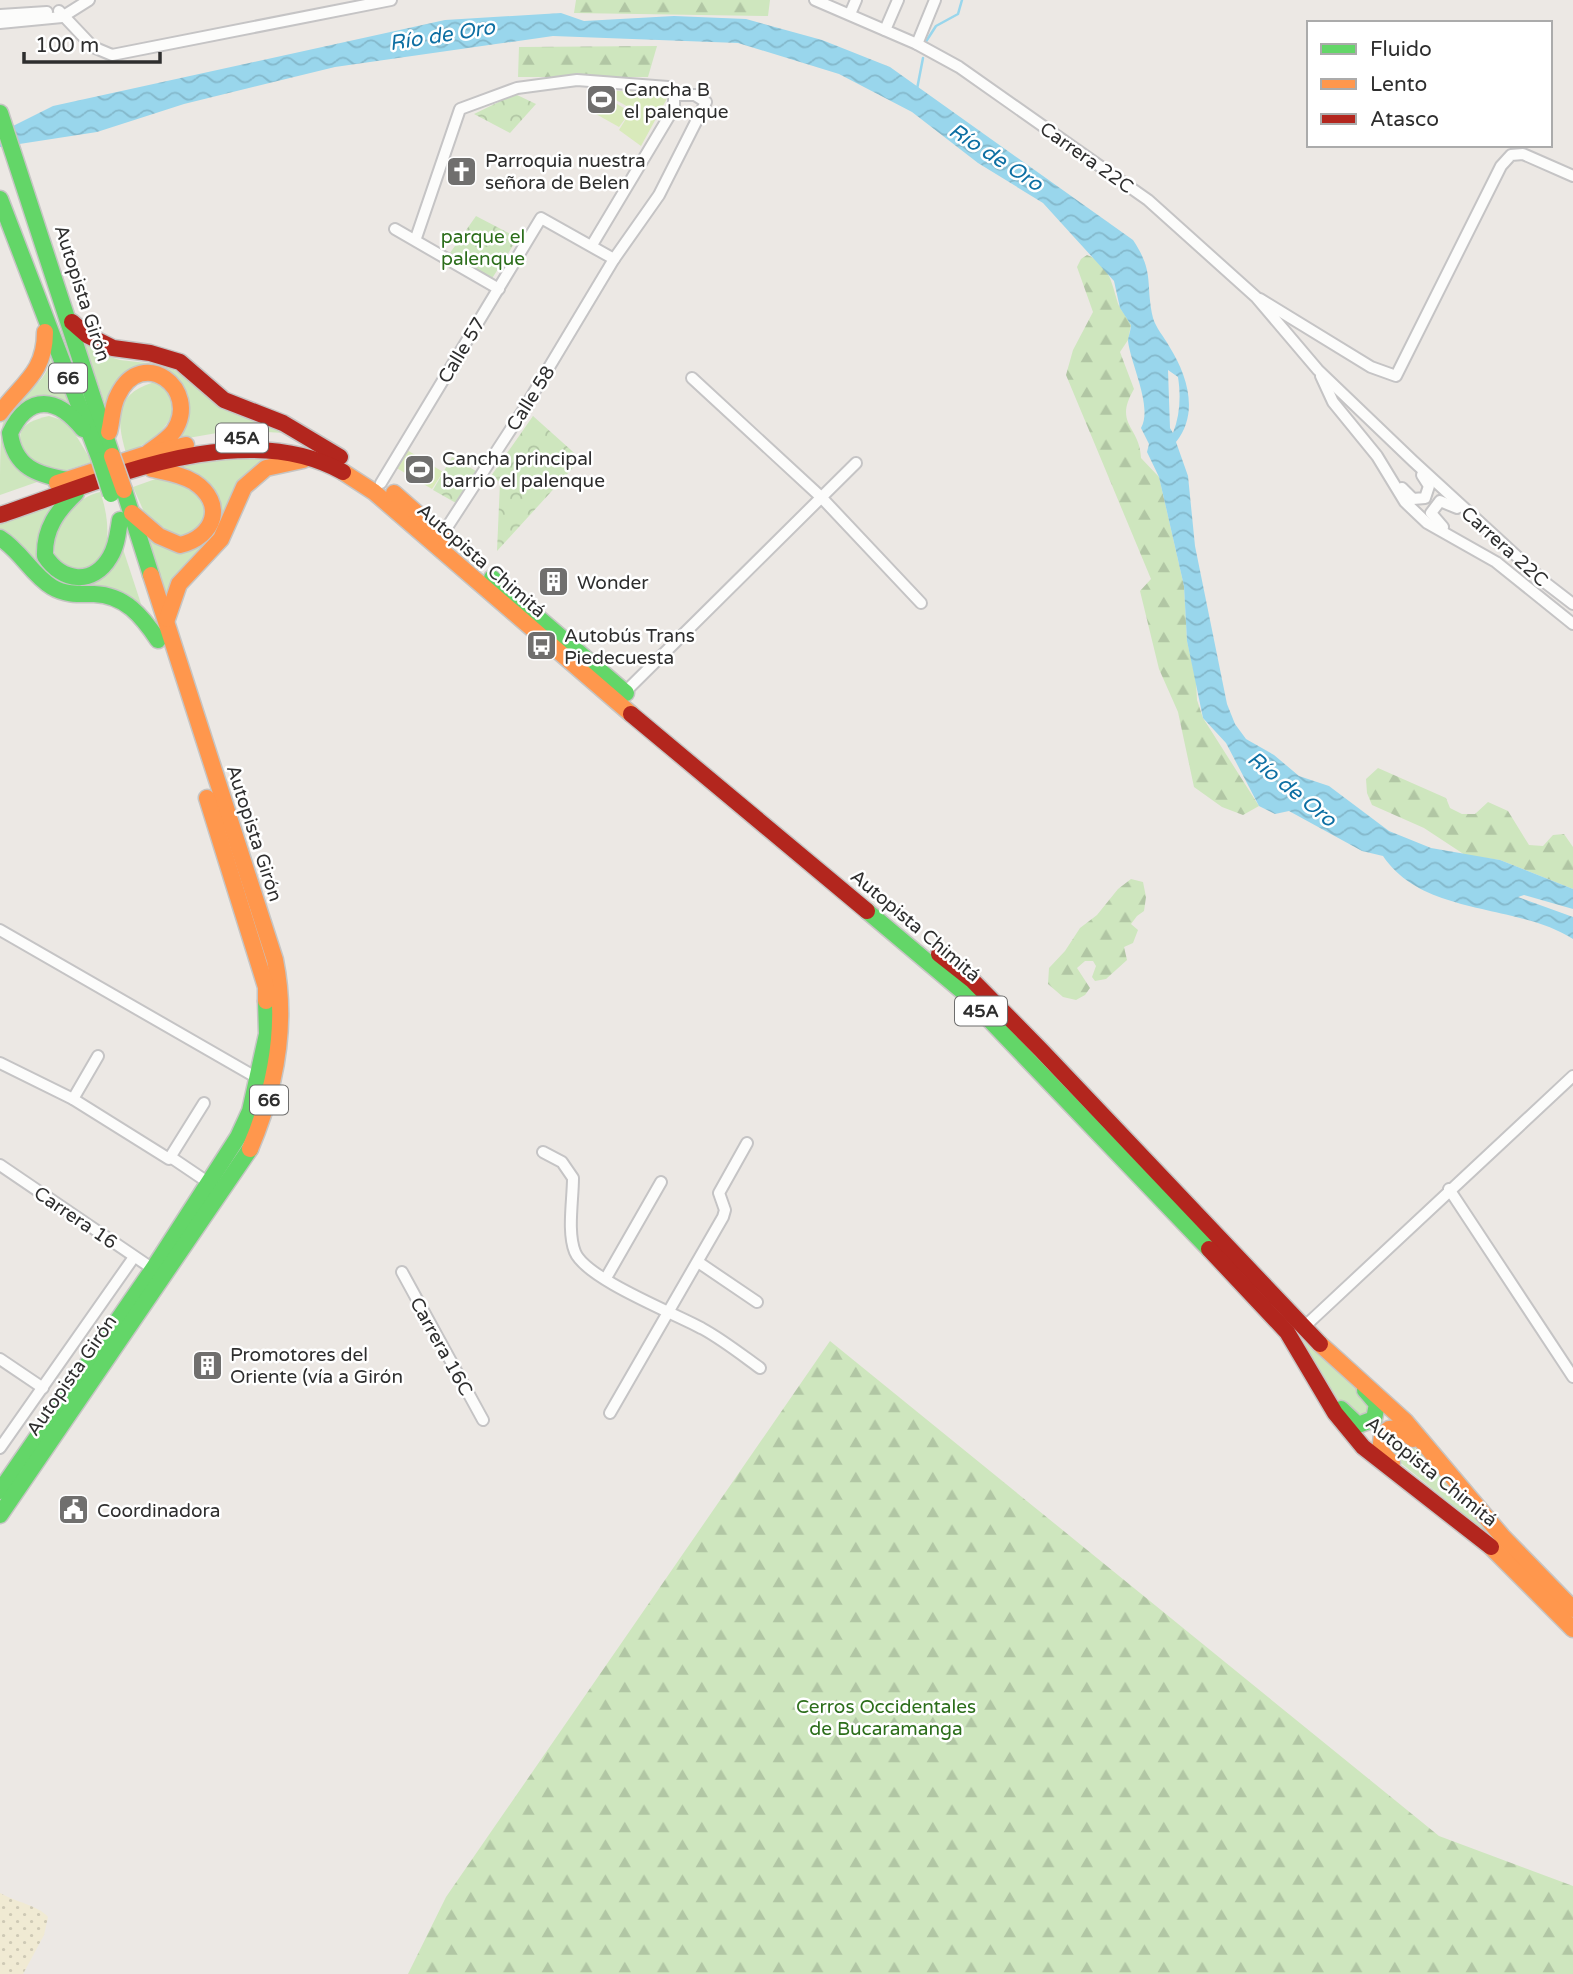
<svg xmlns="http://www.w3.org/2000/svg" width="1573" height="1974" font-family="'Varela Round',sans-serif">
<style>
.forest{fill:url(#forest-firs)}
.sand{fill:url(#sand-dots)}
.park{fill:url(#park-crowns)}
.garden{fill:#cee6be}
.pitch{fill:#d9eabb}
.water{fill:url(#water-waves);fill-rule:evenodd}
.lines{fill:none;stroke-linecap:round;stroke-linejoin:round}
.stream{stroke:#99d6ec;stroke-width:2.5}
.street-casing{stroke:#c5c4c5;stroke-width:14}
.fast-casing{stroke:#c6c5c4;stroke-width:19}
.slow-casing{stroke:#c6c5c4;stroke-width:19}
.jam-casing{stroke:#c6c5c4;stroke-width:19}
.street{stroke:#fcfcfb;stroke-width:10}
.fast{stroke:#63d668;stroke-width:16}
.slow{stroke:#ff974d;stroke-width:16}
.jam{stroke:#b3261e;stroke-width:16}
.fast-bridge-casing{stroke:#c6c5c4;stroke-width:19;stroke-linecap:butt}
.slow-bridge-casing{stroke:#c6c5c4;stroke-width:19;stroke-linecap:butt}
.fast-bridge{stroke:#63d668;stroke-width:16}
.slow-bridge{stroke:#ff974d;stroke-width:16}
.labels{text-anchor:middle;stroke-width:5;stroke-linejoin:round;paint-order:stroke}
.shield{fill:#fff;stroke:#6d6d6d;stroke-width:2}
.shield-label{font-size:18px;font-weight:bold;fill:#2e2e2e}
.poi-label{font-size:19px;fill:#2e2e2e;stroke:#fff;text-anchor:start}
.street-label{font-size:19px;fill:#2e2e2e;stroke:#fff}
.park-label{font-size:19px;fill:#2c6e1b;stroke:#fff}
.water-label{font-size:21px;font-style:italic;fill:#0d6fa3;stroke:#fff}
</style>
<defs>
<pattern id="forest-firs" width="22" height="20" patternUnits="userSpaceOnUse" patternTransform="scale(1.75)"><rect width="22" height="20" fill="#cee6be"/><path d="M5 1l3.5 6h-7zM16 11l3.5 6h-7z" fill="#b1c6a4"/></pattern>
<pattern id="sand-dots" width="8" height="8" patternUnits="userSpaceOnUse" patternTransform="scale(1.75)"><rect width="8" height="8" fill="#f0ead3"/><path d="M2 2h.1M6 6h.1" fill="none" stroke="#cec9b5" stroke-width="1.8" stroke-linecap="round"/></pattern>
<pattern id="park-crowns" width="20" height="18" patternUnits="userSpaceOnUse" patternTransform="scale(1.75)"><rect width="20" height="18" fill="#cee6be"/><path d="M2 6a3 3 0 1 1 6 0M12 15a3 3 0 1 1 6 0" fill="none" stroke="#b1c6a4"/></pattern>
<pattern id="water-waves" width="16" height="10" patternUnits="userSpaceOnUse" patternTransform="scale(1.75)"><rect width="16" height="10" fill="#99d6ec"/><path d="M0 5q4-4 8 0t8 0" fill="none" stroke="#84b8cb"/></pattern>
</defs>
<rect width="100%" height="100%" fill="#ece8e4"/>
<g class="forest">
<path d="M576 0H770L768 16 574 13Z"/>
<path d="M657 46 648 77H518L519 47Z"/>
<path d="M1087 255C1111 264 1112 287 1119 306 1122 312 1128 318 1131 325L1128 340 1120 352 1134 389C1113 425 1140 426 1141 458L1159 477 1184 586 1187 641 1196 681 1197 700 1203 718 1259 806 1243 815 1222 807 1194 787 1178 712 1159 669 1140 591 1151 579 1066 375 1073 350 1093 312 1077 267 1081 259Z"/>
<path d="M1378 768 1446 798 1450 808 1462 814H1475L1488 802 1508 811 1529 845 1543 846 1553 835 1564 834 1573 847V889L1500 860 1465 855 1424 828 1372 805 1367 793 1366 779Z"/>
<path d="M1131 879 1143 882 1146 897 1144 911 1137 916 1131 924 1138 930 1133 943 1124 947 1127 960 1106 979 1095 981 1092 977 1096 966 1093 961H1085L1077 968 1090 988 1085 995 1076 1000 1063 997 1048 984 1049 968 1065 951 1080 928 1097 915 1118 889Z"/>
<path d="M830 1341 1439 1836 1573 1886V1974H408L446 1897Z"/>
</g>
<path class="sand" d="M0 1893C15 1902 38 1905 48 1917L44 1935 23 1974H0Z"/>
<g class="park">
<path d="M515 94 536 104 510 133 474 114Z"/>
<path d="M476 216 518 238 491 280 450 253Z"/>
<path d="M533 416 581 459 497 551 500 482 491 476Z"/>
<path d="M452 457 476 471 456 503 433 490Z"/>
</g>
<g class="garden">
<path d="M82 338 97 353 120 360 165 365 284 433 234 430 171 441 176 436 170 373 112 390 105 404Z"/>
<path d="M52 352 72 401 63 402 6 427 40 481 0 495C0 476 0 432 4 417 19 390 48 389 52 352Z"/>
<path d="M159 381C193 412 157 440 126 453 115 416 116 391 159 381Z"/>
<path d="M49 416 68 422 92 462 60 472 28 463C14 435 17 423 49 416Z"/>
<path d="M230 458 279 459 164 596 146 534 181 552 221 514 173 467Z"/>
<path d="M161 477 177 480 202 498 206 521 194 534 175 536 145 514 133 487Z"/>
<path d="M100 492C114 528 112 590 58 566 46 534 68 500 100 492Z"/>
<path d="M59 503 39 539 67 582 123 549 144 613 77 590 0 532V521Z"/>
<path d="M1301 1335 1369 1401 1368 1416C1328 1407 1317 1369 1301 1335Z"/>
<path d="M1390 1436C1435 1450 1465 1504 1494 1539L1391 1455 1387 1440Z"/>
</g>
<g class="pitch">
<path d="M598 90 670 93 641 146 619 130 632 109Z"/>
<path d="M596 91 630 112 619 127 587 109Z"/>
<path d="M407 450 443 472 432 489 395 467Z"/>
</g>
<path class="water" d="M561 13 584 21 674 16 746 19 822 40 890 67 1133 240C1155 273 1145 283 1153 318 1156 328 1164 337 1169 346 1188 376 1199 414 1176 442L1188 476 1195 546 1227 704 1235 724 1246 739 1274 755 1299 776 1329 786 1389 831 1431 848 1500 860 1573 889V909L1524 895 1518 897 1573 917V939C1518 903 1424 917 1383 856L1362 851 1289 811 1275 814 1259 806 1226 743 1203 718 1187 641 1184 586 1159 477 1147 452 1149 444 1141 428C1153 407 1131 365 1128 341 1128 337 1131 330 1131 325L1120 308 1114 281 1043 203 978 163 912 112 839 74 738 43 553 36 335 67 184 104 97 132 0 147V129L11 127 53 106 445 20ZM1168 370 1178 377C1181 396 1180 415 1173 433L1170 428Z"/>
<g class="lines">
<g class="stream">
<path d="M925 43 936 26 958 14 962 0"/>
<path d="M917 89 923 58"/>
</g>
<defs>
<g id="street">
<path d="M815 0 917 44 959 67 1148 200 1256 297 1318 370 1413 461 1547 584 1573 604"/>
<path d="M59 11 93 47 112 55 391 0"/>
<path d="M850 14 856 0"/>
<path d="M0 15 47 12"/>
<path d="M0 23 62 17 89 0"/>
<path d="M885 30 898 0"/>
<path d="M917 44 935 0"/>
<path d="M395 229 499 289"/>
<path d="M416 238 460 109 517 88 577 80 668 87 674 95V108L592 245"/>
<path d="M1260 299 1371 367 1396 376 1501 166 1511 155 1523 154 1573 176"/>
<path d="M1321 376 1333 402 1377 456 1405 502 1427 523 1496 562 1573 624"/>
<path d="M692 378 821 497 921 603"/>
<path d="M381 483 541 218 614 259"/>
<path d="M1402 488 1413 499 1425 498 1429 486 1422 475"/>
<path d="M1443 527 1431 513 1440 501 1457 508"/>
<path d="M442 535 524 409 614 259 659 195 706 102 695 95H674"/>
<path d="M625 692 856 463"/>
<path d="M0 930 259 1079"/>
<path d="M0 1063 73 1099 98 1056"/>
<path d="M73 1099 169 1159 204 1103"/>
<path d="M543 1152 562 1162 573 1178C573 1200 567 1232 575 1252 586 1279 676 1314 703 1329 723 1340 742 1355 760 1368"/>
<path d="M172 1158 209 1183"/>
<path d="M0 1165 153 1269"/>
<path d="M1449 1189 1573 1377"/>
<path d="M698 1262 757 1302"/>
<path d="M402 1272 483 1420"/>
<path d="M606 1278 661 1182"/>
<path d="M1303 1328 1573 1076"/>
<path d="M0 1359 43 1388"/>
<path d="M610 1413 723 1217 725 1210 719 1193 747 1143"/>
<path d="M0 1448 134 1257"/>
</g>
<g id="fast">
<path d="M0 113 112 456"/>
<path d="M0 199 100 460"/>
<path d="M68 480C37 475 14 467 10 433 29 393 57 397 83 429"/>
<path d="M124 490 151 575"/>
<path d="M76 493C57 511 44 529 45 556 62 582 93 586 110 557 117 546 118 532 120 520"/>
<path d="M0 538C21 551 31 574 52 587 65 595 79 594 94 594 125 595 142 616 158 640"/>
<path d="M492 578 626 693"/>
<path d="M867 911 962 991 1209 1249"/>
<path d="M1341 1409 1358 1425 1374 1419 1377 1404 1365 1390"/>
<path d="M0 1491 153 1269 238 1137 250 1111 267 1034 266 1001"/>
<path d="M0 1515 250 1149"/>
</g>
<g id="slow">
<path d="M0 413C22 383 45 373 45 332"/>
<path d="M109 432C112 421 112 405 118 395 142 345 201 389 174 431 168 439 157 446 149 452"/>
<path d="M343 472 374 492 631 714"/>
<path d="M57 483 143 455 186 445"/>
<path d="M394 493 445 538"/>
<path d="M132 513 159 536 180 545C215 537 226 503 194 482 181 474 166 472 152 469"/>
<path d="M151 575 275 960C288 1025 276 1088 250 1149"/>
<path d="M167 619 179 584 221 539 244 487 266 468 303 460"/>
<path d="M207 798 266 987V1001"/>
<path d="M1320 1344 1405 1421 1502 1536 1573 1609"/>
<path d="M1392 1463 1380 1451 1382 1435 1389 1429 1399 1428 1413 1439"/>
<path d="M1491 1547 1573 1629"/>
</g>
<g id="jam">
<path d="M72 322 87 335 113 348 150 353 180 362 224 400 283 423 340 457"/>
<path d="M0 515C100 482 242 415 343 472"/>
<path d="M631 714 867 911"/>
<path d="M939 954 972 980 1041 1050 1320 1344"/>
<path d="M1209 1249 1287 1332 1335 1413 1363 1447 1491 1547"/>
</g>
</defs>
<use href="#street" class="street-casing"/>
<use href="#fast" class="fast-casing"/>
<use href="#slow" class="slow-casing"/>
<use href="#jam" class="jam-casing"/>
<use href="#street" class="street"/>
<use href="#fast" class="fast"/>
<use href="#slow" class="slow"/>
<use href="#jam" class="jam"/>
<defs>
<path id="fast-bridge" d="M100 460 111 494"/>
<path id="slow-bridge" d="M112 456 124 490"/>
</defs>
<use href="#fast-bridge" class="fast-bridge-casing"/>
<use href="#slow-bridge" class="slow-bridge-casing"/>
<use href="#fast-bridge" class="fast-bridge"/>
<use href="#slow-bridge" class="slow-bridge"/>
</g>
<defs>
<symbol id="stadium-square" viewBox="-11 -11 22 22"><rect x="-9" y="-9" width="18" height="18" rx="4" fill="#706f6e" stroke="#fff"/><path d="M0-5a6.5 5 0 1 0 0 10a6.5 5 0 1 0 0-10ZM-3.5-1.8h7v3.6h-7Z" fill="#fff"/></symbol>
<symbol id="church-square" viewBox="-11 -11 22 22"><rect x="-9" y="-9" width="18" height="18" rx="4" fill="#706f6e" stroke="#fff"/><path d="M-1.2-6h2.4v3.5h3.3v2.4h-3.3V6h-2.4V-.1h-3.3v-2.4h3.3Z" fill="#fff"/></symbol>
<symbol id="building-square" viewBox="-11 -11 22 22"><rect x="-9" y="-9" width="18" height="18" rx="4" fill="#706f6e" stroke="#fff"/><path d="M-4-6H4V6H1V3H-1V6H-4ZM-2.5-4.3h1.7v1.8h-1.7ZM.8-4.3h1.7v1.8H.8ZM-2.5-1h1.7V.8h-1.7ZM.8-1h1.7V.8H.8Z" fill="#fff"/></symbol>
<symbol id="bus-square" viewBox="-11 -11 22 22"><rect x="-9" y="-9" width="18" height="18" rx="4" fill="#706f6e" stroke="#fff"/><path d="M-5-6H5V4H4V6H2V4H-2V6H-4V4H-5ZM-3.5-4V0h7V-4ZM-3.5 1.2v1.5H-2V1.2ZM2 1.2v1.5H3.5V1.2Z" fill="#fff"/></symbol>
<symbol id="civic-square" viewBox="-11 -11 22 22"><rect x="-9" y="-9" width="18" height="18" rx="4" fill="#706f6e" stroke="#fff"/><path d="M-.6-6.5H3V-4.5H.6V-3L4-1V1h2V6H-6V1h2V-1L-.6-3ZM-1.2 2.5V6h2.4V2.5Z" fill="#fff"/></symbol>
</defs>
<g fill-rule="evenodd">
<use href="#stadium-square" x="584" y="82" width="35" height="35"/>
<use href="#church-square" x="444" y="154" width="35" height="35"/>
<use href="#stadium-square" x="402" y="452" width="35" height="35"/>
<use href="#building-square" x="536" y="564" width="35" height="35"/>
<use href="#bus-square" x="524" y="628" width="35" height="35"/>
<use href="#building-square" x="190" y="1348" width="35" height="35"/>
<use href="#civic-square" x="56" y="1492" width="35" height="35"/>
</g>
<g class="labels">
<g class="shield">
<rect x="49" y="363.5" width="38" height="29" rx="5"/>
<rect x="216" y="423.5" width="52" height="29" rx="5"/>
<rect x="955" y="996.5" width="52" height="29" rx="5"/>
<rect x="250" y="1085.5" width="38" height="29" rx="5"/>
</g>
<g class="shield-label">
<text x="68" y="384">66</text>
<text x="242" y="444">45A</text>
<text x="981" y="1017">45A</text>
<text x="269" y="1106">66</text>
</g>
<g class="poi-label">
<text x="624" y="96">Cancha B<tspan x="624" dy="22">el palenque</tspan></text>
<text x="485" y="167">Parroquia nuestra<tspan x="485" dy="22">señora de Belen</tspan></text>
<text x="442" y="465">Cancha principal<tspan x="442" dy="22">barrio el palenque</tspan></text>
<text x="577" y="589">Wonder</text>
<text x="564" y="642">Autobús Trans<tspan x="564" dy="22">Piedecuesta</tspan></text>
<text x="230" y="1361">Promotores del<tspan x="230" dy="22">Oriente (vía a Girón</tspan></text>
<text x="97" y="1517">Coordinadora</text>
</g>
<g class="street-label">
<text transform="translate(1087 157) rotate(35)" y="7">Carrera 22C</text>
<text transform="translate(83 293) rotate(72)" y="7">Autopista Girón</text>
<text transform="translate(461 350) rotate(-59)" y="7">Calle 57</text>
<text transform="translate(530 398) rotate(-58)" y="7">Calle 58</text>
<text transform="translate(1505 546) rotate(42)" y="7">Carrera 22C</text>
<text transform="translate(482 560) rotate(41)" y="7">Autopista Chimitá</text>
<text transform="translate(255 833) rotate(72)" y="7">Autopista Girón</text>
<text transform="translate(916 925) rotate(40)" y="7">Autopista Chimitá</text>
<text transform="translate(76 1217) rotate(34)" y="7">Carrera 16</text>
<text transform="translate(442 1346) rotate(61)" y="7">Carrera 16C</text>
<text transform="translate(71 1375) rotate(-55)" y="7">Autopista Girón</text>
<text transform="translate(1432 1471) rotate(39)" y="7">Autopista Chimitá</text>
</g>
<g class="park-label">
<text x="483" y="243">parque el<tspan x="483" dy="22">palenque</tspan></text>
<text x="886" y="1713">Cerros Occidentales<tspan x="886" dy="22">de Bucaramanga</tspan></text>
</g>
<g class="water-label">
<text transform="translate(442 35) rotate(-9)" y="7">Río de Oro</text>
<text transform="translate(996 157) rotate(33)" y="7">Río de Oro</text>
<text transform="translate(1292 789) rotate(39)" y="7">Río de Oro</text>
</g>
</g>
<rect x="1307" y="21" width="245" height="126" fill="#ffffff" stroke="#ababab" stroke-width="2"/>
<rect x="1321" y="44" width="35" height="10" fill="#63d668" stroke="#ababab" stroke-width="2"/>
<text x="1370" y="56" font-size="21" fill="#2e2e2e">Fluido</text>
<rect x="1321" y="79" width="35" height="10" fill="#ff974d" stroke="#ababab" stroke-width="2"/>
<text x="1370" y="91" font-size="21" fill="#2e2e2e">Lento</text>
<rect x="1321" y="114" width="35" height="10" fill="#b3261e" stroke="#ababab" stroke-width="2"/>
<text x="1370" y="126" font-size="21" fill="#2e2e2e">Atasco</text>
<path d="M24 52v10h136v-10" fill="none" stroke="#2e2e2e" stroke-width="3.5"/>
<text x="35" y="52" font-size="21" fill="#2e2e2e" stroke="#ffffff" stroke-width="5" paint-order="stroke">100 m</text>
</svg>
